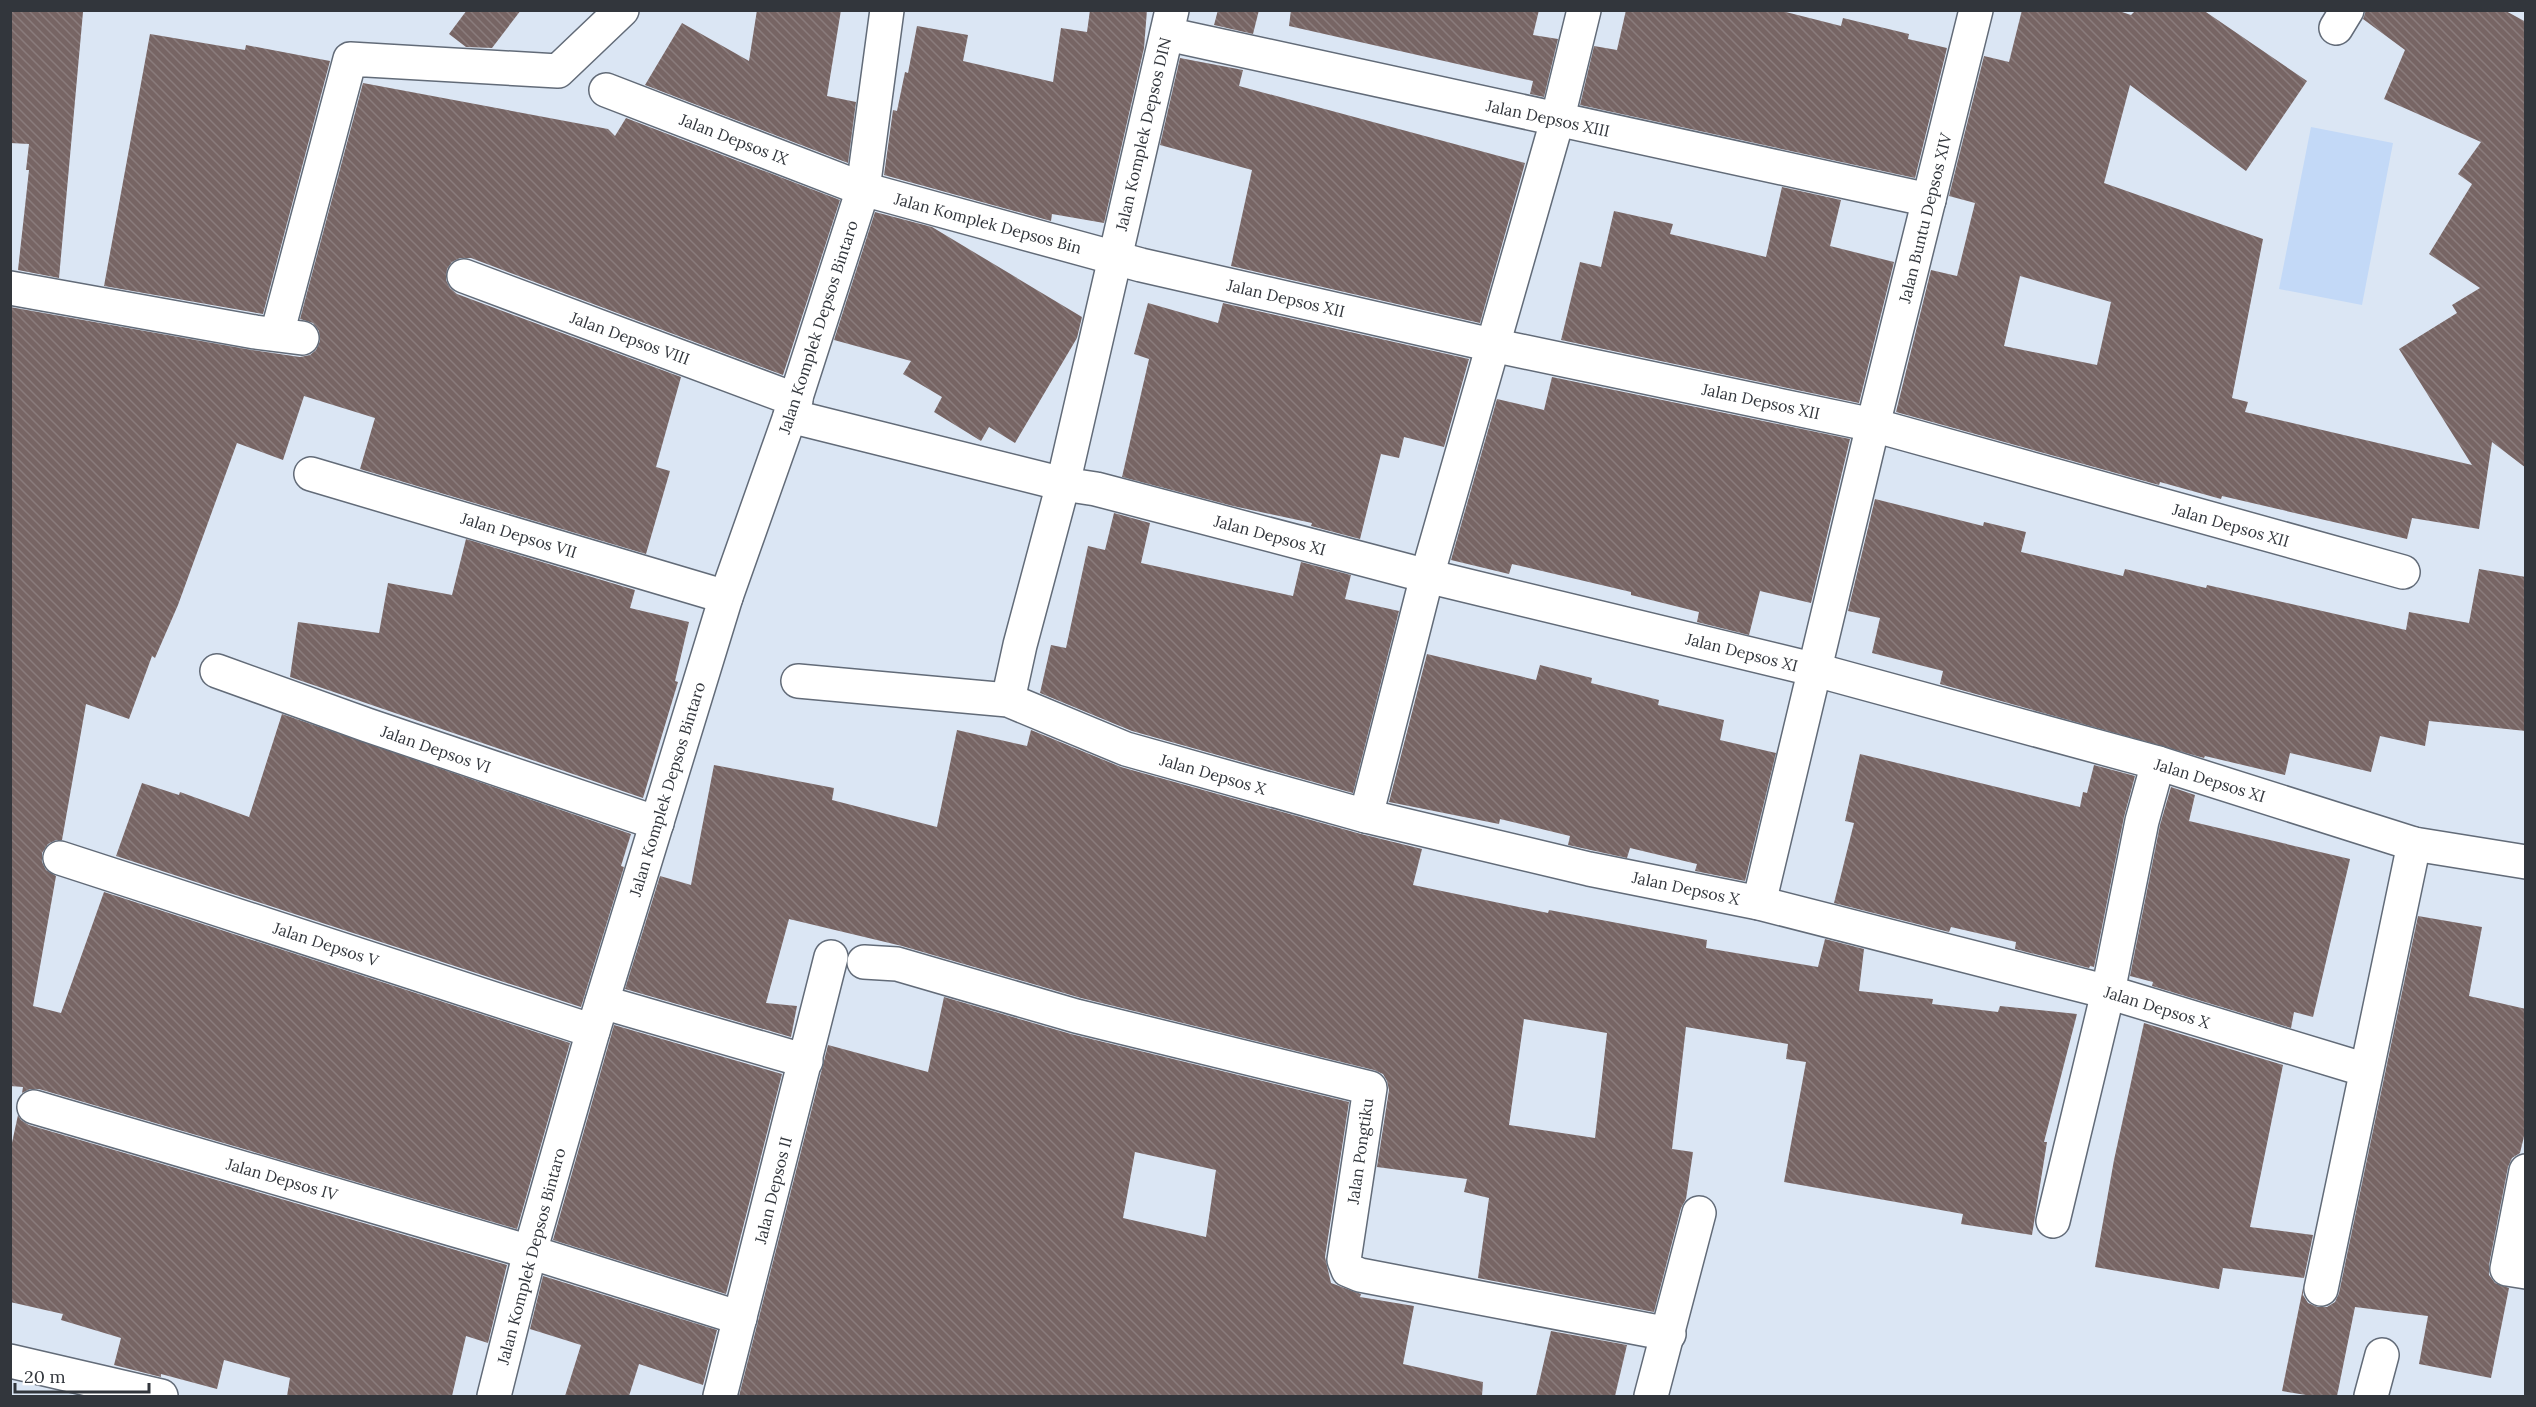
<svg xmlns="http://www.w3.org/2000/svg" width="2536" height="1407" font-family="Lora,serif">
<style>
.grass{fill:#c3d9f7}
.building{fill:url(#building-back-hatch);fill-rule:evenodd}
.lines{fill:none;stroke-linecap:round;stroke-linejoin:round}
.minor-casing{stroke:#626b78;stroke-width:36}
.minor{stroke:#fff;stroke-width:33}
.labels{text-anchor:middle;stroke-width:6;stroke-linejoin:round;paint-order:stroke}
.street-label{font-size:16px;fill:#32363c;stroke:#fff}
</style>
<defs>
<pattern id="building-back-hatch" width="6" height="6" patternUnits="userSpaceOnUse" patternTransform="scale(1.5)"><rect width="6" height="6" fill="#776564"/><path d="M-1 5l2 2M0 0l6 6M5-1l2 2" fill="none" stroke="#8a7c7c"/></pattern>
</defs>
<rect width="100%" height="100%" fill="#dbe6f4"/>
<path class="grass" d="M2311 127 2393 143 2362 305 2279 289Z"/>
<g class="building">
<path d="M10 10 83 12 59 278 18 270 29 170H26L29 144 10 143Z"/>
<path d="M467 10H521L492 48 466 47 449 34Z"/>
<path d="M757 10H841L827 96 856 102 848 163 645 85 682 23 749 61Z"/>
<path d="M1090 10H1147L1144 48 1104 223 1052 214 1051 221 884 175 893 110 897 111 905 72 908 73 917 26 968 35 963 61 1053 82 1061 28 1087 32Z"/>
<path d="M1218 10H1259L1253 34 1214 25Z"/>
<path d="M1291 10H1539L1533 35 1558 39 1544 97 1530 94 1533 81 1289 26Z"/>
<path d="M1626 10H1778L1841 26 1843 18 1909 34 1908 39 1947 48 1915 178 1580 105 1594 46 1617 50Z"/>
<path d="M2022 10H2116L2131 15 2136 10H2203L2307 81 2246 171 2130 85 2104 183 2263 239 2232 398 2248 402 2245 412 2472 465 2399 349 2457 313 2452 305 2480 288 2429 254 2472 184 2458 174 2481 142 2384 99 2405 50 2363 19 2366 10H2504L2526 22V468L2492 442 2479 529 2412 518 2407 539 2222 496 2221 499 2160 482 2159 485 1896 412 1931 270 1957 276 1975 203 1949 196 1984 56 2009 62ZM2020 276 2111 302 2097 365 2004 346Z"/>
<path d="M150 34 245 50 246 45 330 61 263 314 104 286Z"/>
<path d="M1180 58 1243 70 1239 86 1525 163 1480 323 1231 266 1252 170 1160 145Z"/>
<path d="M363 83 608 129 615 136 626 118 840 200 783 375 471 258H460L452 262 447 269 446 280 450 288 457 294 681 377 656 467 670 471 646 554 360 469 375 418 304 396 283 460 237 443 178 605 155 658 152 656 129 719 86 704 62 840H56L48 844 42 853V862L46 870 56 876 33 1006 61 1013 104 892 570 1043 517 1229 39 1089H30L22 1093 23 1087 10 1086V307L252 350 300 357 310 355 316 350 320 341 319 331 313 323 300 319Z"/>
<path d="M1782 187 1841 200 1830 246 1894 262 1859 403 1561 340 1580 262 1601 267 1614 211 1673 224 1670 234 1766 257Z"/>
<path d="M875 212 932 227 1082 317 1077 338 1015 443 989 427 981 441 934 412 942 397 903 374 911 361 834 340Z"/>
<path d="M1148 303 1218 323 1223 303 1469 359 1444 447 1404 437 1399 458 1381 454 1360 539 1311 526 1312 523 1233 506 1122 477 1149 359 1134 354Z"/>
<path d="M1552 377 1850 439 1811 603 1760 591 1749 635 1697 622 1699 612 1631 595V592L1512 564 1509 574 1451 560 1497 399 1544 410Z"/>
<path d="M1875 499 1983 526 1984 522 2026 532 2021 552 2123 576 2125 569 2206 588 2207 585 2406 630 2409 612 2469 623 2479 569 2526 577V731L2429 721 2425 746 2380 736 2371 772 2290 753 2285 775 2205 756 2204 758 1940 684 1943 671 1872 653 1880 618 1848 611Z"/>
<path d="M1114 513 1150 523 1141 563 1293 596 1301 562 1351 575 1345 599 1399 611 1353 793 1132 731 1040 693 1051 645 1066 648 1088 546 1105 550Z"/>
<path d="M466 539 635 590 630 608 689 622 675 681 678 682 643 798 290 677 298 622 379 633 388 583 452 595Z"/>
<path d="M1427 654 1536 680 1540 665 1592 678 1591 683 1659 700 1658 705 1724 720 1720 740 1776 753 1745 881 1695 871 1697 864 1630 848 1627 858 1568 845 1570 836 1500 819 1499 824 1389 802Z"/>
<path d="M282 714 631 834 621 866 624 867 581 1007 116 856 142 783 179 795 180 792 249 817Z"/>
<path d="M957 730 1027 746 1031 730 1121 767 1361 834 1422 849 1413 885 1548 913 1549 910 1707 940 1706 948 1818 967 1825 939 1864 949 1859 991 1933 999 1932 1004 1998 1012 2000 1006 2077 1014 2044 1142H2047L2032 1235 1961 1224 1963 1214 1784 1182 1806 1062 1786 1059 1788 1044 1686 1027 1672 1149 1693 1152 1686 1199 1681 1208 1654 1312 1478 1278 1489 1198 1464 1192 1467 1179 1377 1167 1389 1090 1387 1081 1383 1074 1374 1070 1081 998 902 946 789 919 766 1003 797 1006 791 1037 625 989 660 876 691 885 714 765 834 788 832 800 937 827ZM1524 1019 1607 1033 1595 1138 1509 1125Z"/>
<path d="M1860 754 2080 807 2083 792 2087 793 2094 765 2135 776 2124 817 2094 967 2090 966 2089 968 2015 949 2016 942 1951 927 1949 932 1834 903 1854 823 1845 821Z"/>
<path d="M2171 787 2195 795 2189 821 2350 859 2313 1017 2294 1012 2291 1028 2152 986 2153 982 2130 976 2160 825Z"/>
<path d="M2418 916 2482 927 2469 996 2526 1009V1128L2520 1153 2512 1158 2508 1167 2489 1265V1275L2495 1283 2509 1288 2491 1378 2419 1364 2428 1316 2355 1307 2337 1396H2312L2282 1391 2303 1288V1295L2308 1303 2318 1307H2327L2335 1302 2339 1293Z"/>
<path d="M944 997 1071 1034 1349 1102 1325 1257 1331 1283 1361 1294 1360 1297 1414 1306 1403 1364 1483 1382 1482 1396H739L828 1045 928 1072ZM1135 1152 1216 1170 1206 1237 1123 1218Z"/>
<path d="M2144 1023 2283 1065 2250 1227 2313 1235 2304 1278 2223 1268 2219 1289 2095 1267 2114 1160Z"/>
<path d="M614 1025 782 1074 726 1294 553 1240Z"/>
<path d="M18 1115 21 1120 29 1125 507 1265 488 1343 466 1336 452 1396H287L290 1378 224 1360 217 1389 161 1374V1377L114 1365 121 1338 61 1320 63 1314 10 1302V1152Z"/>
<path d="M543 1276 717 1330 703 1385 639 1364 629 1396H565L581 1345 530 1329Z"/>
<path d="M1551 1331 1627 1345 1615 1396H1536Z"/>
</g>
<g class="lines">
<defs>
<g id="minor">
<path d="M2336 28 2347 10"/>
<path d="M1167 34 1929 200"/>
<path d="M606 90 863 189 1141 265 1492 345 1873 425 2403 572"/>
<path d="M464 276 796 400"/>
<path d="M10 288 255 332 302 338"/>
<path d="M277 334 350 59 558 71 622 10"/>
<path d="M790 416 1063 484 1096 489 1427 576 1816 670 2158 763 2414 844 2526 862"/>
<path d="M311 474 726 597"/>
<path d="M217 671 367 725 657 823"/>
<path d="M798 681 1008 700 1126 749 1366 816 1589 869 1759 903 2108 992 2366 1070"/>
<path d="M1008 700 1020 645 1063 484 1172 10"/>
<path d="M1366 816 1427 576 1557 121 1584 10"/>
<path d="M60 858 593 1031"/>
<path d="M1759 903 1873 425 1976 10"/>
<path d="M864 962 897 964 1076 1016 1370 1088 1344 1260 1348 1270 1360 1275 1669 1334"/>
<path d="M602 1002 806 1061"/>
<path d="M34 1107 530 1252 740 1318"/>
<path d="M2526 1171 2507 1269 2526 1272"/>
<path d="M2053 1221 2108 992 2142 821 2158 763"/>
<path d="M2321 1289 2414 844"/>
<path d="M10 1361 161 1396"/>
<path d="M494 1396 530 1252 593 1031 726 597 790 416 863 189 887 10"/>
<path d="M720 1396 831 957"/>
<path d="M1651 1396 1699 1213"/>
<path d="M2371 1396 2382 1355"/>
</g>
</defs>
<use href="#minor" class="minor-casing"/>
<use href="#minor" class="minor"/>
</g>
<g class="labels">
<g class="street-label">
<text transform="translate(1548 118) rotate(12)" y="6">Jalan Depsos XIII</text>
<text transform="translate(1143 134) rotate(-77)" y="6">Jalan Komplek Depsos DIN</text>
<text transform="translate(734 139) rotate(21)" y="6">Jalan Depsos IX</text>
<text transform="translate(1925 218) rotate(-76)" y="6">Jalan Buntu Depsos XIV</text>
<text transform="translate(988 223) rotate(15)" y="6">Jalan Komplek Depsos Bin</text>
<text transform="translate(1286 298) rotate(13)" y="6">Jalan Depsos XII</text>
<text transform="translate(818 327) rotate(-72)" y="6">Jalan Komplek Depsos Bintaro</text>
<text transform="translate(630 338) rotate(20)" y="6">Jalan Depsos VIII</text>
<text transform="translate(1761 401) rotate(12)" y="6">Jalan Depsos XII</text>
<text transform="translate(2231 525) rotate(16)" y="6">Jalan Depsos XII</text>
<text transform="translate(519 535) rotate(17)" y="6">Jalan Depsos VII</text>
<text transform="translate(1270 535) rotate(15)" y="6">Jalan Depsos XI</text>
<text transform="translate(1742 652) rotate(14)" y="6">Jalan Depsos XI</text>
<text transform="translate(436 749) rotate(19)" y="6">Jalan Depsos VI</text>
<text transform="translate(1213 774) rotate(16)" y="6">Jalan Depsos X</text>
<text transform="translate(2210 780) rotate(17)" y="6">Jalan Depsos XI</text>
<text transform="translate(667 789) rotate(-73)" y="6">Jalan Komplek Depsos Bintaro</text>
<text transform="translate(1686 888) rotate(12)" y="6">Jalan Depsos X</text>
<text transform="translate(326 944) rotate(18)" y="6">Jalan Depsos V</text>
<text transform="translate(2157 1007) rotate(17)" y="6">Jalan Depsos X</text>
<text transform="translate(1360 1151) rotate(-82)" y="6">Jalan Pongtiku</text>
<text transform="translate(282 1179) rotate(16)" y="6">Jalan Depsos IV</text>
<text transform="translate(773 1190) rotate(-76)" y="6">Jalan Depsos II</text>
<text transform="translate(531 1256) rotate(-75)" y="6">Jalan Komplek Depsos Bintaro</text>
</g>
</g>
<rect width="2536" height="1407" fill="none" stroke="#32363c" stroke-width="24"/>
<path d="M15 1383v9h134v-9" fill="none" stroke="#32363c" stroke-width="3"/>
<text x="24" y="1383" font-size="18" fill="#32363c" stroke="#ffffff" stroke-width="4.5" paint-order="stroke">20 m</text>
</svg>
